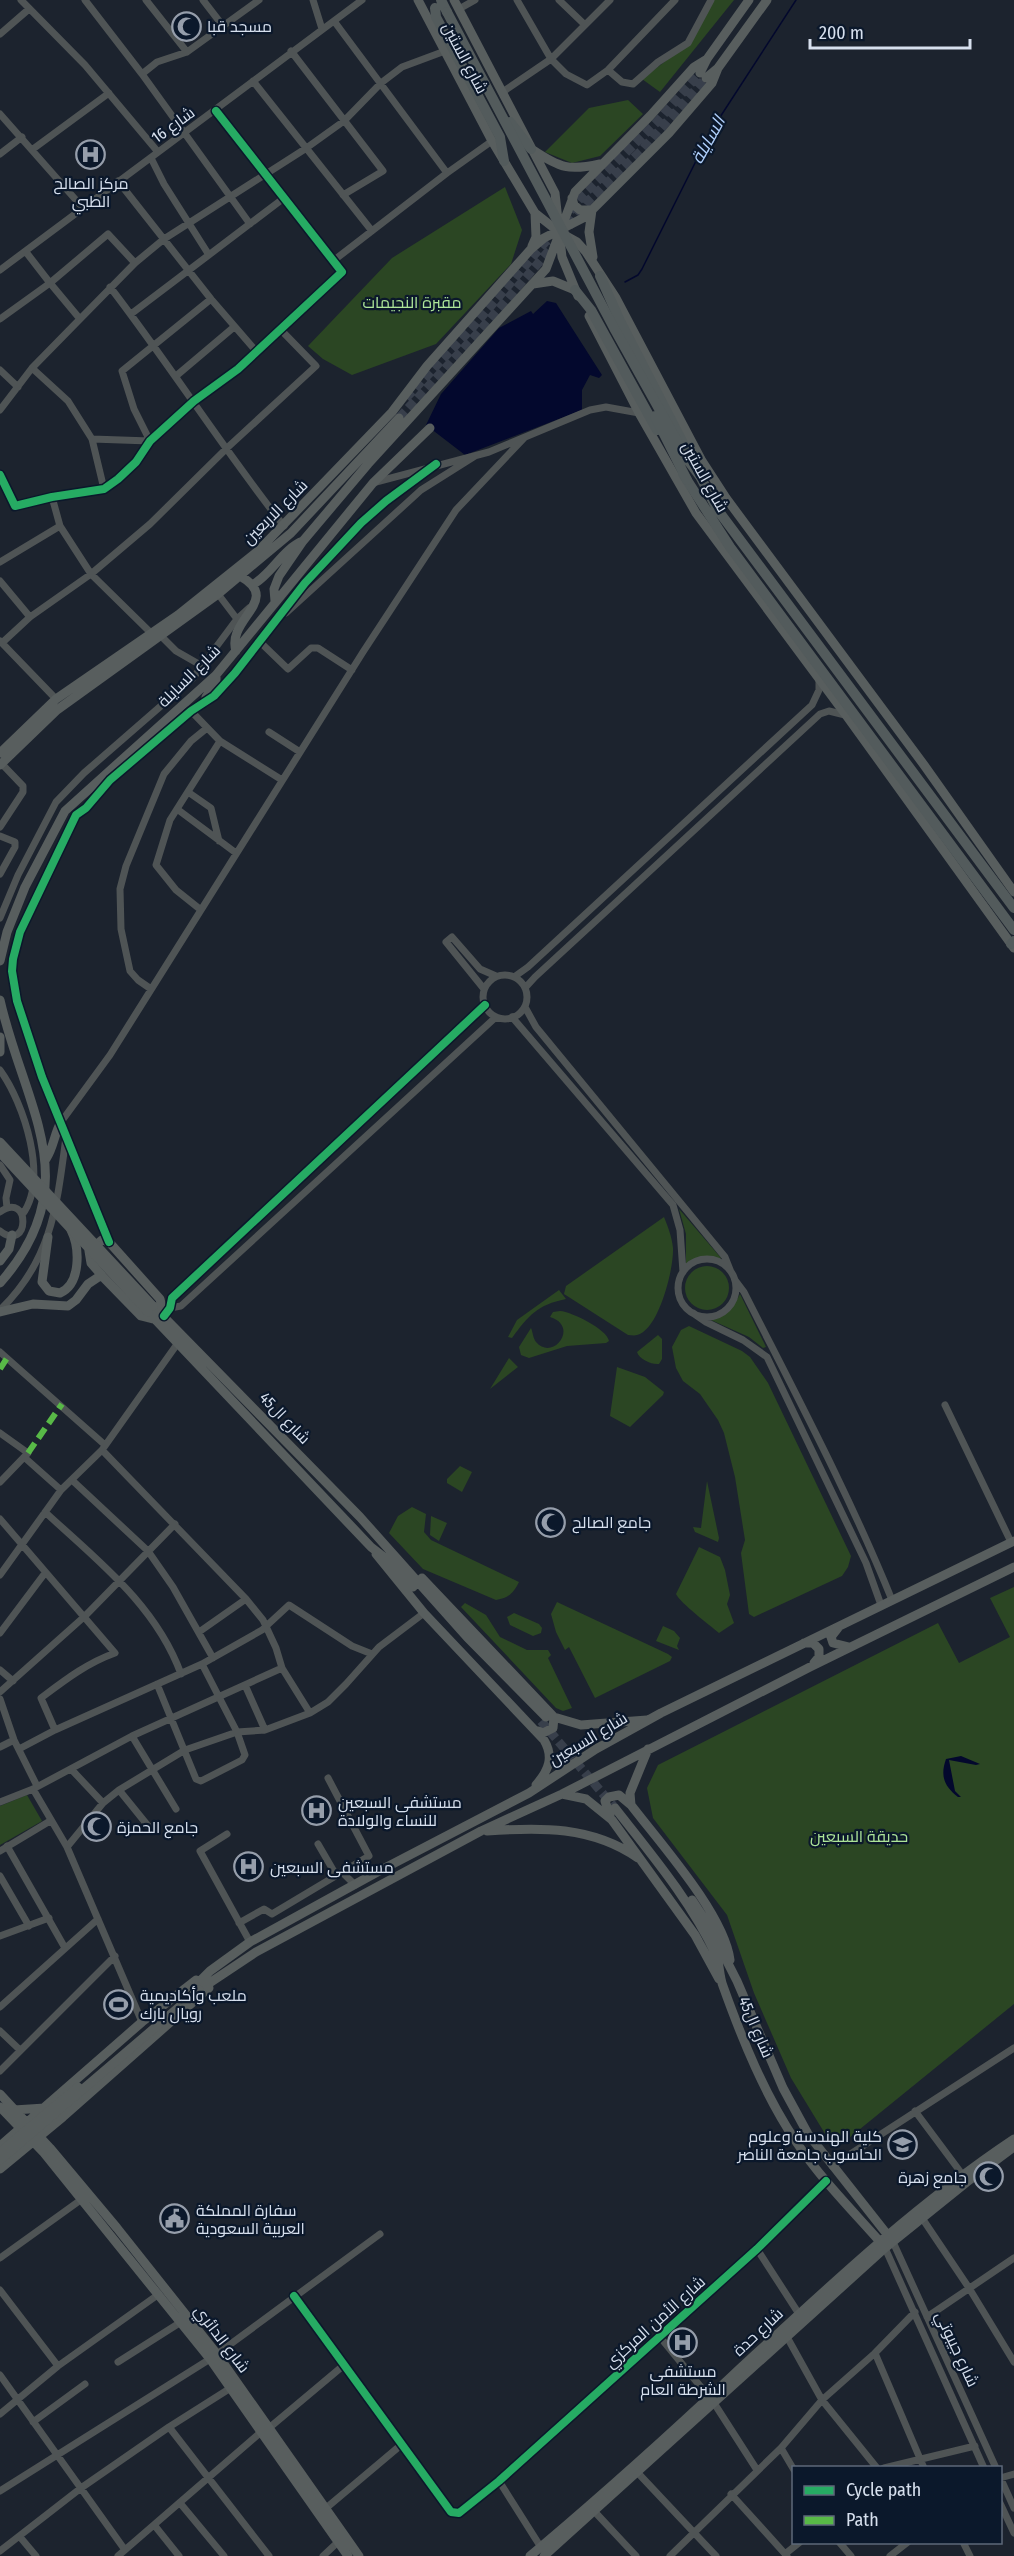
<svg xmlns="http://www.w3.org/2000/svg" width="1014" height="2556" font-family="'Fira Sans Condensed',Cairo,sans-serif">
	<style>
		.green { fill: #2b4623 }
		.water { fill: #03082d }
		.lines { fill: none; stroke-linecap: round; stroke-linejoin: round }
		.stream { stroke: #03082d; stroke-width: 1.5 }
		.major-tunnel { stroke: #383f4b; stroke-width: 9; stroke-dasharray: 9 4.5; stroke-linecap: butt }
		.minor { stroke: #4f5455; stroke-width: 7 }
		.major { stroke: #585e5e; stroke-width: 9 }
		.highway { stroke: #535b5c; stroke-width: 10 }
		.major-bridge { stroke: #585e5e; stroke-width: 9 }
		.highway-bridge { stroke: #535b5c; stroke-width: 10 }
		.quiet { stroke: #58b947; stroke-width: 6; stroke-dasharray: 12 6; stroke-linecap: butt }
		.cycleway-casing { stroke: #0b182b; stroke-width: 11 }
		.cycleway { stroke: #26ab63; stroke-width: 8 }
		.labels { text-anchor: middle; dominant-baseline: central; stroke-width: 4.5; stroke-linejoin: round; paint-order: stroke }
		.poi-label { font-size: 16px; fill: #d7e0ee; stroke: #0b182b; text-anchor: start }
		.street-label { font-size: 16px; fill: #d7e0ee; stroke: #0b182b }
		.park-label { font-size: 16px; fill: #ade598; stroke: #0b182b }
		.water-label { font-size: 18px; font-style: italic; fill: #afcffb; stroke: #0b182b }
	</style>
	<rect width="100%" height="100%" fill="#1c232e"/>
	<path class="green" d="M714 0H734L660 92 642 79 692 41Z
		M628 100 643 114 600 156 572 163 545 152 589 108Z
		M505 187 522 230 511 264 436 344 352 375 323 359 308 346 392 258Z
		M679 1209 721 1258 719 1260 703 1257 686 1264V1234Z
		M664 1217C668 1227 672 1237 673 1248 674 1268 659 1330 637 1335 634 1336 631 1335 628 1335L564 1294 566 1286Z
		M685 1288a22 22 0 1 1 44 0a22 22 0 1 1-44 0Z
		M559 1290 566 1299C537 1305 529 1315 512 1338L508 1337 517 1320Z
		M740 1294 766 1347 763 1348 749 1337 711 1320C725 1318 734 1306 740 1294Z
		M560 1311C572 1312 607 1329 609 1341L606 1343 567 1346 529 1358 521 1355 519 1347 531 1328C533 1333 533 1338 536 1342 553 1362 580 1326 550 1317L553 1312Z
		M689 1326 742 1351 750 1357 768 1383 851 1556 848 1567 842 1576 754 1617 749 1614 741 1553 745 1540 735 1477 724 1433 718 1420 700 1394 683 1381 676 1368 672 1347 681 1330Z
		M658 1335 662 1339V1359L659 1364C652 1365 639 1359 637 1352Z
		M509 1358 518 1367 490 1389Z
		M617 1367 645 1377 664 1392 663 1395 630 1427 610 1416Z
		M460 1466 472 1472 462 1492 447 1483V1479Z
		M707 1481 719 1538 718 1542 695 1532 693 1527 701 1528Z
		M412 1507 426 1514 424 1532 431 1540 519 1582C513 1594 508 1598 496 1600L423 1569 389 1533 398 1516Z
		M431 1516 447 1523 439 1541 430 1535Z
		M699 1547 720 1557 725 1570 730 1595 727 1604 734 1623 719 1633C711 1626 680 1603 676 1594Z
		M1014 1587V2004L849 2138 827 2137 791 2078 754 1993 727 1915 653 1818 647 1788 658 1765 938 1623 959 1663 1010 1637 990 1598Z
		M557 1602 668 1654 672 1657 670 1661 595 1698 569 1647 565 1650 556 1632 551 1614Z
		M465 1603 486 1615 500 1637 527 1650H548L551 1655 548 1658 572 1708 563 1711 556 1708 461 1607Z
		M514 1613 539 1624 542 1628 541 1633 533 1636 510 1625 507 1617Z
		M663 1626 674 1631 680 1638 677 1646 679 1650 656 1641Z
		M27 1795 42 1821 0 1845V1806Z"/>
	<path class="water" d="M547 301 556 303 602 375 599 378 590 375 582 390V410L465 455 426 425 441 394 499 328 531 311 533 314Z
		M961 1756 980 1764 976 1765 949 1760 955 1791 961 1797H958C944 1786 940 1776 946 1759Z"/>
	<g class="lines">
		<path class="stream" d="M625 282 638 275 642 269 711 131 796 0"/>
		<path class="major-tunnel" d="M570 211 583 195 656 123 700 73
			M569 226 589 200 641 151 706 78
			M406 398 472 328 553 233
			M399 418 477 334 553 246
			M541 1721 615 1808"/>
		<path class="minor" d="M21 0 85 65 158 152
			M85 0 142 74 250 224
			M146 0 187 52
			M203 0 223 26
			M313 0 322 29
			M517 0 551 59 566 74 587 85 608 70 675 0
			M559 0 584 24
			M459 9 475 0
			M334 21 447 173
			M0 34 29 9
			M291 51 383 171 343 195
			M608 70 622 82 633 84 658 62 688 43 711 0
			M142 74 157 62 187 52 259 0
			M253 81 372 231
			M504 91 551 59 610 0
			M0 114 83 208
			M33 149 109 93
			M0 154 22 137
			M151 158 164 184 209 255
			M118 181 211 299 256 351
			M333 261 447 173 492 141
			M0 270 362 0
			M110 287C170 365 223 449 284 526
			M131 314 284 198
			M0 319 50 283 26 252
			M80 319 135 263 164 239 305 149 344 121 381 83 402 67 445 51
			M32 368 68 401 92 439 104 489
			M0 370 18 387
			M176 376 234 327
			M0 410 32 368 80 319 50 283 108 234 135 263
			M92 439 150 441 134 409 122 371 211 299
			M0 475 15 506 52 497 104 489 118 479 136 462 150 441 194 401 238 369 342 272 216 111
			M376 482 489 452 590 410 606 407 639 413
			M52 497 60 526 91 574 151 633
			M0 562 60 526
			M0 581 30 617
			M218 594 237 619
			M286 613 421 490 475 456
			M161 636 176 651 204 667
			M0 641 56 699
			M259 641 288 669 311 648H318L352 670
			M2 643 30 617 91 574 150 524 227 448 316 366 280 329
			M191 711 220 741 282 780
			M269 732 300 752
			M188 792 211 808 219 841
			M177 809 236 853
			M0 827 23 792V786L1 763
			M0 836 15 842V847L0 874
			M201 910 176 890 156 865 170 820 220 741
			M0 918 18 875 56 802 84 773 193 678 237 619 249 608
			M483 997a22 22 0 1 1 44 0a22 22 0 1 1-44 0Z
			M514 977 528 967 812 705 819 690V679
			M525 988 535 977 820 714 829 711 845 715
			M151 989 138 980 130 971 121 929 120 889 126 866 164 774 191 741 207 728
			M484 989 446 942 452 937 480 969 496 976
			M525 1007 536 1027 725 1257 731 1272
			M512 1017 673 1205 680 1230 683 1272
			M0 1070C24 1103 49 1179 22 1215
			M61 1122 110 1055 363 652 456 510 524 438
			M0 1165 10 1180 6 1198 7 1208
			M0 1212C31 1190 30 1254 0 1231
			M109 1242 42 1077 17 1001 12 971 13 959 20 932 76 815 86 808 110 780 191 711 214 696 235 673 305 583 361 523 386 501 436 464
			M678 1288a29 29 0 1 1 58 0a29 29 0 1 1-58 0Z
			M735 1280 744 1292C795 1393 849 1494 892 1600
			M170 1308 181 1306 496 1017
			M0 1310C52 1260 57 1205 66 1137
			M693 1313 706 1322 743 1340 767 1357 866 1563 881 1605
			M164 1316 170 1308 172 1298 485 1005
			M0 1352 105 1445
			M945 1405 1011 1542
			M0 1433 28 1453 0 1482
			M102 1450 246 1599 263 1620 276 1648 282 1668 310 1713
			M24 1457 61 1490
			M73 1481 148 1551 173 1587 213 1658
			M45 1512C97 1560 156 1605 181 1674
			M0 1519 115 1653C87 1663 65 1680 41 1698L55 1730
			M0 1575 61 1490 102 1450 180 1340
			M199 1632 246 1599
			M0 1633 45 1573
			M0 1670 13 1681
			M157 1684 196 1779 201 1781 242 1760 245 1755 237 1732 202 1664
			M245 1685 265 1730
			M0 1692 85 1616 175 1524
			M0 1699 14 1740 37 1786
			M132 1736 176 1809
			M0 1747 14 1740
			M19 1749 55 1730 202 1664 262 1630 289 1605 352 1646 372 1654
			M71 1769 103 1803
			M33 1789 67 1847 142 2022
			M119 1790 149 1827
			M0 1802 33 1789 132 1736 282 1668
			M227 1834 200 1851 250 1942
			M318 1844 336 1875
			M7 1846 65 1948
			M67 1847 103 1803 119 1790 185 1750 237 1732 265 1730 310 1713 328 1702 346 1684 379 1647 424 1613
			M0 1851 50 1821
			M342 1872 355 1885
			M0 1876 29 1926
			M239 1923 264 1909 272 1914 369 1856 328 1778
			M0 1936 49 1918
			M0 2007 98 1919
			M0 2031 20 2050
			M0 2071 115 1956
			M915 2111 962 2174
			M832 2166 1014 2048
			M922 2218 969 2288 1014 2362
			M893 2242 996 2468
			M885 2248 984 2468
			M757 2249 799 2314
			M0 2258 82 2199
			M0 2290 58 2366
			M294 2296 451 2512 459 2513 499 2481 757 2249 826 2181
			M927 2317 1014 2258
			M660 2337 714 2403 757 2470
			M787 2337 822 2400 877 2468
			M875 2353 924 2468
			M217 2354 380 2234
			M118 2362 181 2322
			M0 2375 125 2550
			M0 2414 58 2366 159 2294
			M33 2422 85 2384
			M169 2427 269 2556
			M269 2428 344 2365
			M781 2448 794 2470
			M884 2468 975 2446
			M637 2472 716 2556
			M1000 2477 1014 2508
			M1000 2478 1014 2474
			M499 2481 542 2549
			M0 2491 210 2359
			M731 2494 787 2556
			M180 2503 224 2556
			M1000 2503 1014 2533
			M325 2509 401 2445
			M594 2511 636 2556
			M155 2526 179 2556
			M20 2537 36 2556
			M839 2542 851 2556
			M963 2542 970 2556
			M0 2551 81 2488 169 2427 229 2389
			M785 2554 800 2542
			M118 2556 261 2432
			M323 2556 338 2542
			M670 2556 781 2448 822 2400 875 2353 915 2312
			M890 2556 908 2542"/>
		<path class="major" d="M418 0 492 141 535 213 559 232 577 242 586 252 616 298 702 461 726 498 924 765 1014 892
			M454 0 555 193 562 257 578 296
			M700 73 707 59 749 0
			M706 78 718 68 767 0
			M533 150C560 168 569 171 600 164
			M572 198 574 205 580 210H592
			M592 210 589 232 593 257
			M532 246 536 237 535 213
			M533 284 553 281 575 290
			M589 316 639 413 696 513 846 715 1014 948
			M254 584C273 572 283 549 303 541
			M275 601 274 589 279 576 303 541 368 464 546 269 575 192 650 116 694 67 707 59
			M236 651C226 619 283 600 240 576
			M206 702V697L216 682V675
			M0 753 56 699 178 615 258 551 392 412 427 366 531 249 544 238 585 217 669 133 712 83 718 68
			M0 765 57 710 218 594 291 533 399 418
			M0 961 7 932 25 887 65 811 216 675 373 483 430 428
			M0 1000C24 1107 89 1183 0 1283
			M0 1037V1052
			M46 1159C54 1147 54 1134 61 1122
			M48 1237 42 1282 49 1291 60 1293C81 1284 80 1248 71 1230
			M0 1261 9 1249 12 1235
			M153 1306 360 1517 467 1637 546 1717
			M0 1312 33 1304 68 1306 76 1300 88 1284 100 1276 104 1278
			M148 1312 371 1547 389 1561 413 1587
			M153 1319 141 1316 104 1278 91 1263 89 1251 102 1240 109 1242 160 1299 164 1316
			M376 1554 424 1613 544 1740C554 1757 549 1770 536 1785
			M422 1578 554 1717 581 1725 647 1720
			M838 1628 831 1637 833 1643 849 1647
			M804 1643H813L819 1649V1657L814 1663
			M538 1731 543 1733 553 1728 554 1717
			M648 1749 630 1793 631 1805C660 1843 724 1914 730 1960
			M562 1794 586 1799 612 1820 695 1935 719 1979
			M615 1808C651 1854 691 1901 716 1955 720 1964 719 1976 723 1986 742 2039 765 2096 797 2143 821 2179 853 2211 882 2244
			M610 1816 605 1801 609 1797 619 1795 631 1805
			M487 1831C540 1827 592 1826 638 1858
			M692 1900 709 1926 737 1981 783 2088 808 2134 890 2238
			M194 1987 210 1971 250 1942 381 1870 529 1793 596 1749 661 1713 1014 1541
			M199 1990 256 1952 481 1831 562 1794 810 1667 1014 1567
			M0 2094 50 2148 117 2228 217 2354 359 2556
			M0 2107 44 2153 210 2359 348 2556
			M14 2110 45 2108
			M0 2146 142 2022 196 1980
			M0 2169 63 2117 209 1988
			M530 2556C599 2498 667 2437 733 2375 823 2292 912 2207 1014 2139
			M544 2556 885 2248 967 2182 1014 2147"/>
		<path class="highway" d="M441 0 447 12
			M435 8 436 17 500 137 504 161
			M510 122 531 149
			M600 276 620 321 717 509 1014 908
			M575 290 591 310 657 430
			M683 474 730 547 1014 930
			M1011 944 1014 941"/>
		<path class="major-bridge" d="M0 1142 153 1306
			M0 1153 148 1312
			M0 2152 78 2087
			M0 2160 199 1990"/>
		<path class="highway-bridge" d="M447 12 614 328 687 459 699 475
			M655 416 687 480"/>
		<path class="quiet" d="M0 1369 7 1358
			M28 1453 62 1404"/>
		<defs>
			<path id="cycleway" d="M0 475 15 506 52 497 104 489 118 479 136 462 150 441 194 401 238 369 342 272 216 111
				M109 1242 42 1077 17 1001 12 971 13 959 20 932 76 815 86 808 110 780 191 711 214 696 235 673 305 583 361 523 386 501 436 464
				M164 1316 170 1308 172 1298 485 1005
				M294 2296 451 2512 459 2513 499 2481 757 2249 826 2181"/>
		</defs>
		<use href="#cycleway" class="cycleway-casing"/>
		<use href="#cycleway" class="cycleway"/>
	</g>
	<defs>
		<symbol id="mosque-ring" viewBox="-11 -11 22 22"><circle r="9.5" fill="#0b182b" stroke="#969eab" stroke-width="1.5"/><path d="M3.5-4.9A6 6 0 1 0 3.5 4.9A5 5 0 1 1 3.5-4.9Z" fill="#969eab"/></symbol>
		<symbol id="hospital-ring" viewBox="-11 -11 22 22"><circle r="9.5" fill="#0b182b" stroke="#969eab" stroke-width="1.5"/><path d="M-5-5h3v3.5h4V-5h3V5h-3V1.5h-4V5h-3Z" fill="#969eab"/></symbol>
		<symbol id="stadium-ring" viewBox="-11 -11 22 22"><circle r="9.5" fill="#0b182b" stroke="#969eab" stroke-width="1.5"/><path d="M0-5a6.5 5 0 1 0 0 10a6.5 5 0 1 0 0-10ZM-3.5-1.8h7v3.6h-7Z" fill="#969eab"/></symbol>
		<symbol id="university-ring" viewBox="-11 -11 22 22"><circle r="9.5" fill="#0b182b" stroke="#969eab" stroke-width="1.5"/><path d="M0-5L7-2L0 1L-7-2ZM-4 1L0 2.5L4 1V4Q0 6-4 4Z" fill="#969eab"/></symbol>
		<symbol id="civic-ring" viewBox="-11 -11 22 22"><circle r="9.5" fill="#0b182b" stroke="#969eab" stroke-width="1.5"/><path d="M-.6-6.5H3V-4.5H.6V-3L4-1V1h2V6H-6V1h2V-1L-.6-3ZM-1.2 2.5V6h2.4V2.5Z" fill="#969eab"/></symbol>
	</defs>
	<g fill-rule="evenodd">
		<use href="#mosque-ring" x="170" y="10" width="33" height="33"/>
		<use href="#hospital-ring" x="74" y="138" width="33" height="33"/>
		<use href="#mosque-ring" x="534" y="1506" width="33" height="33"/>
		<use href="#hospital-ring" x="300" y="1794" width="33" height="33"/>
		<use href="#mosque-ring" x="80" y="1810" width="33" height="33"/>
		<use href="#hospital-ring" x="232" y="1850" width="33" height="33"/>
		<use href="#stadium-ring" x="102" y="1988" width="33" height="33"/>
		<use href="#university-ring" x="886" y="2128" width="33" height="33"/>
		<use href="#mosque-ring" x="972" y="2160" width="33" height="33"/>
		<use href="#civic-ring" x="158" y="2202" width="33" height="33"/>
		<use href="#hospital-ring" x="666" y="2326" width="33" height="33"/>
	</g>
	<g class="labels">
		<g class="poi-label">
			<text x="207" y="26">مسجد قبا</text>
			<text x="91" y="183" text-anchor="middle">مركز الصالح<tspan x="91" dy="18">الطبي</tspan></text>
			<text x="572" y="1522">جامع الصالح</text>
			<text x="338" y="1802">مستشفى السبعين<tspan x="338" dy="18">للنساء والولادة</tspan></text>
			<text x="117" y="1827">جامع الحمزة</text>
			<text x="270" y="1867">مستشفى السبعين</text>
			<text x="140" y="1995">ملعب وأكاديمية<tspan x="140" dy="18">رويال بارك</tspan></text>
			<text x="882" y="2136" text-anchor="end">كلية الهندسة وعلوم<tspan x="882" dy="18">الحاسوب جامعة الناصر</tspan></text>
			<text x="967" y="2177" text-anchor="end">جامع زهرة</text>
			<text x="196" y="2210">سفارة المملكة<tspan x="196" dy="18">العربية السعودية</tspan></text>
			<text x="683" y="2371" text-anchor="middle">مستشفى<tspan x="683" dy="18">الشرطة العام</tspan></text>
		</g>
		<g class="street-label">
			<text transform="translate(465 58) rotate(62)">شارع الستين</text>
			<text transform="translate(173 125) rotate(-36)">شارع 16</text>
			<text transform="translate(705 477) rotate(61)">شارع الستين</text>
			<text transform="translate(275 512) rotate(-45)">شارع الاربعين</text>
			<text transform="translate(189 676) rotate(-45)">شارع السايلة</text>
			<text transform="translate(285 1418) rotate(46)">شارع ال45</text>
			<text transform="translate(588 1739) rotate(-31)">شارع السبعين</text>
			<text transform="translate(756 2027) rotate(67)">شارع ال45</text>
			<text transform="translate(655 2322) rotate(-42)">شارع الأمن المركزي</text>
			<text transform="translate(758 2332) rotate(-43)">شارع حدة</text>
			<text transform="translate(222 2339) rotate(53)">شارع الدائري</text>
			<text transform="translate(957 2349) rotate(65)">شارع جيبوتي</text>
		</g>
		<g class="park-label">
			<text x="412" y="302">مقبرة النجيمات</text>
			<text x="859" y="1836">حديقة السبعين</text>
		</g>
		<g class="water-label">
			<text transform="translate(708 140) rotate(-61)">السايلة</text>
		</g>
	</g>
	<rect x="792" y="2466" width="210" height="78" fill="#0b182b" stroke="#5d6879" stroke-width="1.5"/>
	<rect x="804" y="2486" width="30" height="9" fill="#26ab63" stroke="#5d6879" stroke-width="1.5"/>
	<text x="846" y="2496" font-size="18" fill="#d7e0ee">Cycle path</text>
	<rect x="804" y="2516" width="30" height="9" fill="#58b947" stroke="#5d6879" stroke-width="1.5"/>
	<text x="846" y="2526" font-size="18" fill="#d7e0ee">Path</text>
	<path d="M810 39v9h160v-9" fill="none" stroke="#d7e0ee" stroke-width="3"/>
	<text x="819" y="39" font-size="18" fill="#d7e0ee" stroke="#0b182b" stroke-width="4.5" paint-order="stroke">200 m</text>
</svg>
